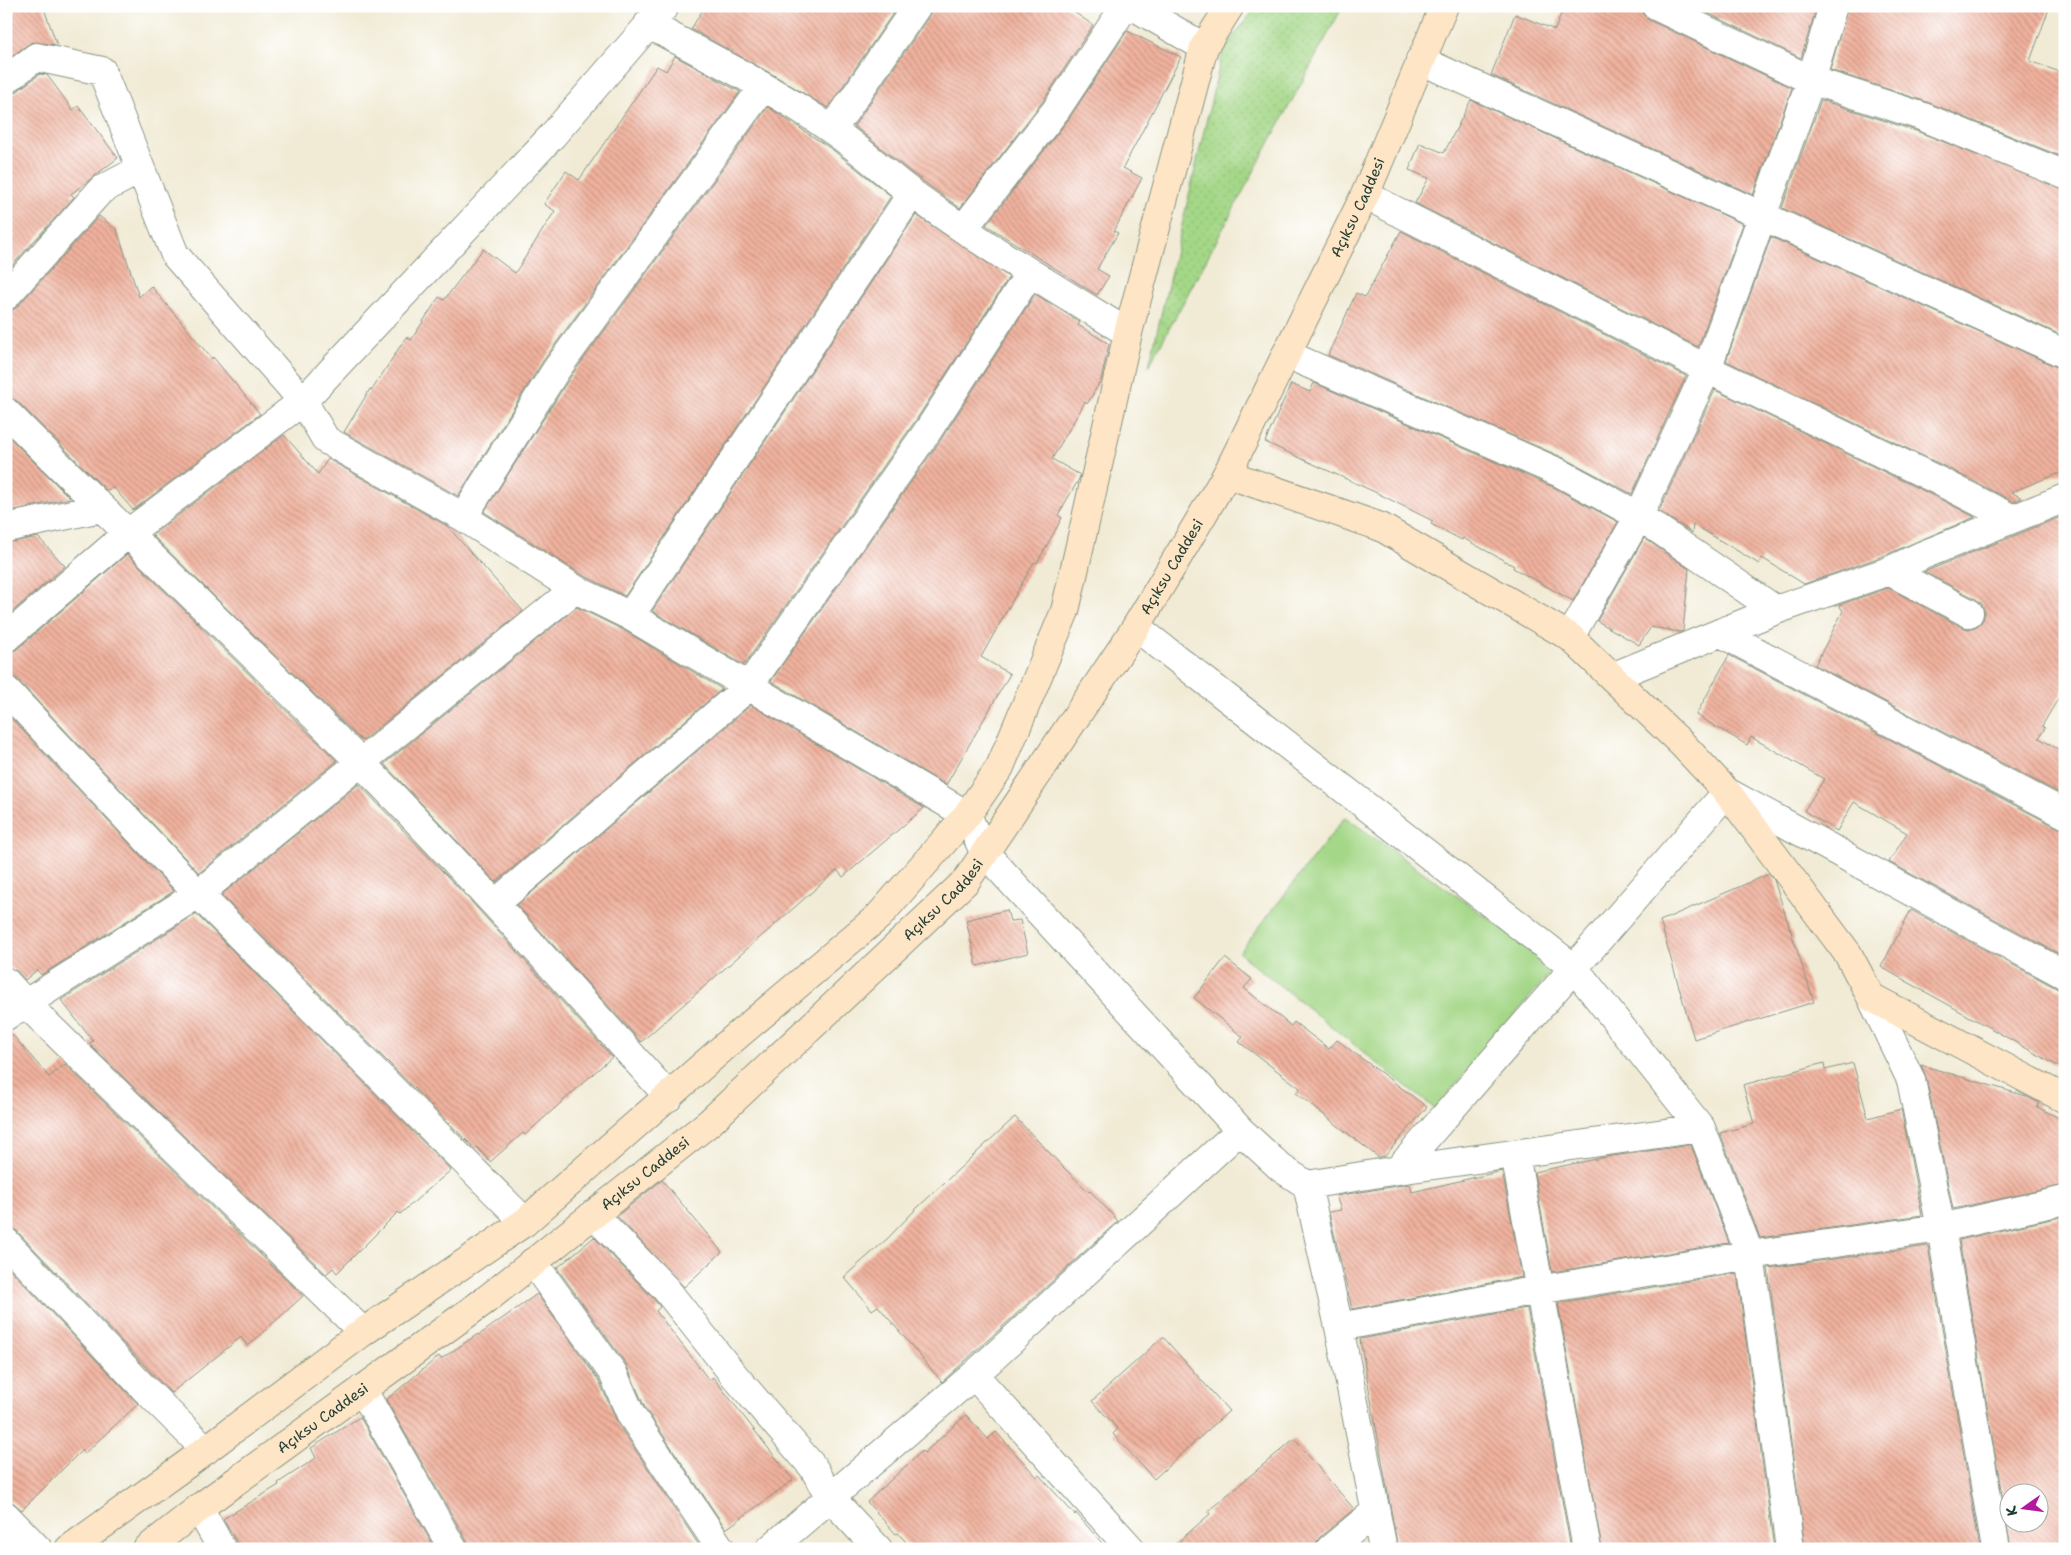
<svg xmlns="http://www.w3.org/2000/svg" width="2071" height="1555" font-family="'Shantell Sans',sans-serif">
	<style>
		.grass { fill: url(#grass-dots); stroke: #628a5e }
		.pitch { fill: #a4d787; stroke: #628a5e }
		.building { fill: url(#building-back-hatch); fill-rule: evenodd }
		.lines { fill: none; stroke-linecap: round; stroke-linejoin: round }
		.street-casing { stroke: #889484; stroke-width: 30 }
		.secondary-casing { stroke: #889484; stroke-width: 30 }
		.street { stroke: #fff; stroke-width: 28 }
		.secondary { stroke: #fee5c5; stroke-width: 28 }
		.labels { text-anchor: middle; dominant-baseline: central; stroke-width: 4; stroke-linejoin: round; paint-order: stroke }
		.street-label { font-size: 15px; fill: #1f3d34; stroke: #fff }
	</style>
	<defs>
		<pattern id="grass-dots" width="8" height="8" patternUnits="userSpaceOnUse" patternTransform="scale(1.25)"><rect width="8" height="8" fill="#a4d787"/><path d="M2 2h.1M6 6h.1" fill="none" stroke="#8db975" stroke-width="1.8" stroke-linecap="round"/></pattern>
		<pattern id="building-back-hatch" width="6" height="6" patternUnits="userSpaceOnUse" patternTransform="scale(1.25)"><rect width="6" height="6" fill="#f1b29e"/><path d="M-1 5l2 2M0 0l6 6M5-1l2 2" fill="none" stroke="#c39282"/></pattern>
	</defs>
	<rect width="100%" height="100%" fill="#fff"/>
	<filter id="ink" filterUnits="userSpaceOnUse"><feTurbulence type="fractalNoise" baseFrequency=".02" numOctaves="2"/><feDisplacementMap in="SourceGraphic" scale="10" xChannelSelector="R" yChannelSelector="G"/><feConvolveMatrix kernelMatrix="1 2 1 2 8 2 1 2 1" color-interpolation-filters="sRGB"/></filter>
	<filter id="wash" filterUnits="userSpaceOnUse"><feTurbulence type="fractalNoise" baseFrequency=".0096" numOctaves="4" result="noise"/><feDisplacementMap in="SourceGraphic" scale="20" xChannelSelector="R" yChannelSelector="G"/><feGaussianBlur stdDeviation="1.12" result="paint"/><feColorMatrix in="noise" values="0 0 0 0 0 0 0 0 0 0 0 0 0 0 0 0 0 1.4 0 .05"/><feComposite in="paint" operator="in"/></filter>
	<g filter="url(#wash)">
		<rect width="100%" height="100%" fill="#f1ebd5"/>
		<path class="grass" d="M1257 6H1343L1149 366 1223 50Z"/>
		<path class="pitch" d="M1345 817 1556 966 1435 1109 1239 953Z"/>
		<g id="blocks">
			<path class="building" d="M6 6H43L57 45 32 42 6 60Z
				M705 6H898L828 108 772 74 691 29Z
				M932 6H1065L1093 25 1043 101 960 208 912 173 854 126 930 15Z
				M1564 6H1641L1643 14 1649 20 1792 88 1753 195 1491 75 1515 14 1555 30Z
				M1693 6H1817L1801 58Z
				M1848 6H2050L2030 61 2065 74V158L1927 102 1830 70Z
				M1127 31 1181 57 1123 168 1142 178 1114 231 1118 233 1097 269 1109 276 1097 295 986 225 1068 120Z
				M675 56 740 92 543 361 458 496 344 432 370 389 372 390 406 337 411 340 439 297 444 300 483 249 515 273 555 211 544 204 566 171 579 180 657 66 666 71Z
				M40 74 47 75 73 110 78 106 118 158 71 194 74 197 6 272V95L16 92Z
				M1471 100 1743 224 1698 347 1415 203 1429 178 1409 170 1420 143 1444 153Z
				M1821 100 1916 131 2065 190V337L1782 208Z
				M768 107 833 150 891 196 625 596 583 575 484 512 569 379Z
				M916 215 1009 277 916 420 744 665 652 611Z
				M99 216 117 230 139 297 151 286 212 359 213 357 260 414 133 510 114 488 106 490 17 401 6 397V311H11L18 306Z
				M1401 231 1686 376 1632 494 1566 459 1328 355 1356 293 1365 297Z
				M1771 237 2059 368 2065 369V471L2011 492 2022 498 2014 502 1946 467 1726 361Z
				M1035 294 1080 322 1078 325 1109 344 1101 380 1087 404 1085 402 1052 459 1080 475 1079 479 1058 515 1062 518 1037 563 1034 562 981 657 1010 674 946 785 771 681 942 438Z
				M1314 383 1553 487 1618 522 1573 601 1513 568 1514 566 1463 538 1462 540 1431 524 1433 521 1377 493 1265 442 1291 384 1310 392Z
				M1715 390 1932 495 1975 517 1883 556 1804 584 1762 558 1759 564 1693 524 1692 533 1659 511Z
				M6 434 70 498 6 512Z
				M284 435 318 474 328 459 447 526 523 611 362 741 152 535Z
				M2058 518 2065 521V687L2042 726 2045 728 2039 738 2065 753V796L1815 665 1843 611 1839 605 1888 588 1962 627 1969 629 1977 626 1983 620 1985 612 1982 604 1976 599 1924 572Z
				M38 537 65 566 6 617V543Z
				M1644 538 1689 569 1683 631 1680 632 1651 627 1639 645 1597 621Z
				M127 554 337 761 199 873 17 679 6 675V653L16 650Z
				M577 607 623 630 722 689 496 882 384 764Z
				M1729 655 2058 828 2065 829V957L1889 862 1907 833 1854 802 1837 831 1804 811 1824 779 1751 737 1747 745 1696 715Z
				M751 705 924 808 843 877 837 870 641 1042 517 905Z
				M6 713 174 891 41 975 37 970 25 980 17 971 6 967Z
				M359 784 467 897 612 1057 525 1135 523 1133 490 1162 477 1147 475 1149 221 895Z
				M1769 874 1774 880 1814 1002 1694 1039 1660 921Z
				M1007 910 1010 921 1020 920 1028 953 977 966 966 920Z
				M1911 910 2058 989 2065 991V1070L1881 967Z
				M196 914 451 1170 400 1214 398 1212 337 1273 333 1268 326 1274 89 1044 93 1041 61 1000Z
				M1225 958 1252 979 1244 988 1291 1026 1294 1022 1329 1049 1337 1040 1427 1107 1385 1156 1378 1157 1296 1093 1300 1088 1239 1042 1243 1037 1194 998Z
				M9 1031 49 1077 65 1064 303 1296 248 1346 241 1337 171 1393 17 1231 6 1227V1032Z
				M1824 1063 1825 1070 1853 1063 1868 1118 1901 1109 1922 1215 1760 1238 1720 1133 1754 1124 1743 1085Z
				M1921 1065 2026 1096 2039 1103 2037 1107 2065 1121V1185L1953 1209 1926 1077Z
				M1015 1117 1064 1168 1089 1192 1090 1191 1118 1221 942 1382 878 1306 872 1310 844 1277 887 1239 917 1208Z
				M1691 1145 1729 1243 1552 1272 1534 1172 1606 1157Z
				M1502 1171 1522 1277 1352 1309 1329 1212 1341 1210 1336 1196 1410 1184 1412 1192Z
				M662 1180 722 1252 684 1287 617 1216Z
				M2065 1216V1549H2011L1959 1240ZM2008 1492H2038V1522H2008Z
				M594 1237 653 1298 660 1307 656 1311 709 1380 713 1377 793 1480 726 1529 645 1408 626 1364 557 1268Z
				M1928 1246 1980 1549H1805L1768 1268Z
				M6 1265 138 1404 84 1454 82 1450 22 1510 11 1501H6Z
				M1737 1273 1774 1549H1602L1558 1303Z
				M537 1294 599 1381 618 1424 701 1548 700 1549H469L467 1541 386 1400 439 1356 441 1359 478 1334 479 1335Z
				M1527 1308 1571 1549H1398L1360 1339Z
				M1163 1337 1229 1411 1154 1479 1113 1434 1118 1429 1092 1401Z
				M966 1415 988 1439 996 1432 1037 1477 1039 1475 1075 1515 1076 1513 1107 1549H912L898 1533 896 1534 867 1502 922 1451 924 1453Z
				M360 1417 435 1549H238L236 1541 223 1519 279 1485 278 1483 316 1458 311 1448Z
				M1294 1439 1354 1509 1320 1537 1316 1543 1315 1549H1170L1210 1514 1208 1511Z"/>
		</g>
	</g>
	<g filter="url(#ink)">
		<use href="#blocks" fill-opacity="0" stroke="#889484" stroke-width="1"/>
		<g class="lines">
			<defs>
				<path id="street" d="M1133 6 1204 47
					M1656 6 1811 80 1921 116 2065 175
					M648 24C710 58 774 89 832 130 860 149 885 173 912 193 981 244 1055 288 1128 333
					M1420 60 2065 354
					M6 80 36 57 102 71 175 255 303 401 326 440 463 517 575 589 630 616 967 815 984 852 1240 1130 1281 1168 1307 1185 1398 1170 1701 1128
					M832 130 917 6
					M1365 195 1707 369 1939 481 2011 518
					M963 229 1056 110 1125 6
					M6 296 101 190 141 169
					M1286 354 1560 473 1639 516 1776 610
					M6 412C123 531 244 644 361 763 467 871 568 984 669 1097
					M463 517 556 370 763 87
					M6 528 101 508
					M1889 571 1969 613
					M630 616 912 193
					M1136 627 1575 969 1701 1128 1750 1255 1790 1549
					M1721 633 2065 814
					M1570 637 1639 516 1707 369 1811 80 1833 6
					M6 638 127 534 303 401 552 136 665 6
					M1612 677 1776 610 1889 571 1923 555 2065 498
					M6 690 198 894 525 1222
					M496 903 748 687 929 429 1030 273
					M6 982 25 1003 363 1332
					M1871 997 1911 1080 1941 1228 1996 1549
					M6 1016 198 894 575 589
					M1515 1154 1587 1549
					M1398 1170 1727 792 2065 975
					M1307 1185 1339 1327 1383 1549
					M593 1214 665 1288 733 1374 813 1467 830 1497 878 1549
					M6 1242 143 1387 206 1450
					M533 1262 613 1373 631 1415 721 1549
					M1339 1327 1538 1290 1750 1255 1941 1228 2065 1200
					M974 1375 1131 1549
					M362 1389 453 1549
					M199 1508 222 1549
					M6 1516 38 1549
					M770 1549 974 1375 1240 1130
					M1330 1549 1376 1511"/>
				<g id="secondary">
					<path d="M1227 474 1381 527 1570 637 1683 745 1727 792 1848 954 1871 997 2065 1099"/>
					<path d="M69 1549 187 1464 363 1332 525 1222 732 1040 879 916 967 815 1000 767 1065 611 1128 333 1204 47 1230 6"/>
					<path id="s1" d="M147 1549 199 1508 487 1299 710 1122 966 881 1136 627 1227 474 1365 195 1444 6"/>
				</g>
			</defs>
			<use href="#street" class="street-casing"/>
			<use href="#secondary" class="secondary-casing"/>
			<use href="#street" class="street"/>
			<use href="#secondary" class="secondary"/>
		</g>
	</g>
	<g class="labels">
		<g class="street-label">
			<text stroke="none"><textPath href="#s1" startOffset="1839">Açıksu Caddesi</textPath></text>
			<text stroke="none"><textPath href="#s1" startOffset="1434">Açıksu Caddesi</textPath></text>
			<text stroke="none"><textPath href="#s1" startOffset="1029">Açıksu Caddesi</textPath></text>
			<text stroke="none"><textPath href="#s1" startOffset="624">Açıksu Caddesi</textPath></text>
			<text stroke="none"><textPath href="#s1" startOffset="219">Açıksu Caddesi</textPath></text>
		</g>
	</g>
	<rect width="2071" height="1555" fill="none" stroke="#fff" stroke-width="25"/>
	<g transform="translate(2024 1508) rotate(256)"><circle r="24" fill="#ffffff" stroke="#a5b1ae"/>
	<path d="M0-4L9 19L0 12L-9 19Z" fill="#b5179e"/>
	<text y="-8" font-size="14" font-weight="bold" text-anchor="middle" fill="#1f3d34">K</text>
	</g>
</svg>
